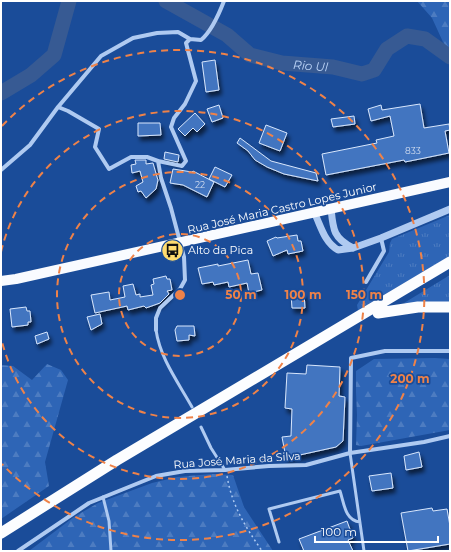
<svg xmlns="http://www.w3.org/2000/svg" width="451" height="552" font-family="Montserrat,sans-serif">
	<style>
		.grass { fill: url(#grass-tufts) }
		.forest { fill: url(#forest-firs) }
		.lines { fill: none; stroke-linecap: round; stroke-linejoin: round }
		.river { stroke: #375a93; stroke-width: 15 }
		.building { fill: #4375c0; stroke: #d7e6fc; filter: url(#shadow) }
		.path { stroke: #afcaf1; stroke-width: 1.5; stroke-dasharray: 2 3; stroke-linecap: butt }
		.service { stroke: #afcaf1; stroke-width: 3 }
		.minor { stroke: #afcaf1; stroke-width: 4 }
		.tertiary { stroke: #afcaf1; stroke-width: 7 }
		.primary { stroke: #f9fbff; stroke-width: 10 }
		.trunk { stroke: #fcfdff; stroke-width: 11 }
		.ring { fill: none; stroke: #ee8249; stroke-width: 2; stroke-dasharray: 7 5 }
		.labels { text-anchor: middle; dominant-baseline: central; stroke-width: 3.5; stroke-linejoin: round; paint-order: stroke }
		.number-label { font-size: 9px; fill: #d0dcef }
		.street-label { font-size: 11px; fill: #fff; stroke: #1a4c99 }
		.poi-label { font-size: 11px; fill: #fff; stroke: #1a4c99; text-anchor: start }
		.water-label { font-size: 12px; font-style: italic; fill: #bcd4f7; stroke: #1a4c99 }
		.centre { fill: #ee8249; stroke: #1a4c99; stroke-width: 2 }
		.ring-label { font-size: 12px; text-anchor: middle; font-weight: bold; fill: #ee8249; stroke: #1a4c99; stroke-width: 3.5; stroke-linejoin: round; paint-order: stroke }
	</style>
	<defs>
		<pattern id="grass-tufts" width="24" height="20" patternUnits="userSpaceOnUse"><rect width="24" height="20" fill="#2e65b6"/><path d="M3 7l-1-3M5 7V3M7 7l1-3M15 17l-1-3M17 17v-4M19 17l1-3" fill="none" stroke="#4d7cc1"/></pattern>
		<pattern id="forest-firs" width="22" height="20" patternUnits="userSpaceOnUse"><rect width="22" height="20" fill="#2e65b6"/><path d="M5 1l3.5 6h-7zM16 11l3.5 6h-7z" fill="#4d7cc1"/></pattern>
		<filter id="shadow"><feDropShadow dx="2.5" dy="4.5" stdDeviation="2" flood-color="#0009"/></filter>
	</defs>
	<rect width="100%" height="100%" fill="#1a4c99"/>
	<path class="grass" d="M450 215V256L358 310 357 305 389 252 390 243 392 239Z
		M450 275V303H404Z"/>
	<path class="forest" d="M417 1H450V51L443 42 432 18Z
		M435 358 450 359V430L361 446 356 445 357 415 356 392V371L374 359Z
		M47 364 61 370 68 380 45 462 49 486 1 519V365L13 366 32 380Z
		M211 474 233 475 244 507 273 551H29L74 517 98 503 152 483 177 477Z"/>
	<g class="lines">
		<g class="river">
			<path id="s1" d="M166 1 227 35 250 55 282 63 333 67 362 74 374 70 387 49 407 36 425 39 450 57"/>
			<path d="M1 93 31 75 54 55 69 1"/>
		</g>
	</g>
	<path class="building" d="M215 60 219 90 206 92 202 62Z
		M420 104 424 128 449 124 450 130 445 131 449 153 405 162 404 160 326 175 322 154 377 143 376 140 394 136 390 116 371 121 368 109 381 105 382 110Z
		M219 105 223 118 212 122 207 109Z
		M195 113 205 124 197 132 193 128 185 136 178 129Z
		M354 116 355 124 333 127 331 119Z
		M138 123H160L161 135 138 136Z
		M266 125 287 133 280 151 259 143Z
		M240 138 271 161 316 173 318 181 284 174 267 167 255 160 248 151 237 143Z
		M165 152 179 155 178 162 164 159Z
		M135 160H146V164L153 163 157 177 158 180 156 189 146 198 141 191 138 192 136 186 143 182 140 171 132 173 131 165 136 164Z
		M215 167 232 175 225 187 209 179Z
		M173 169 192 172 193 171 214 182 207 197 183 185 170 183Z
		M297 235 298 241H301L303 251 288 254 287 250 273 256 267 241 276 237 277 238Z
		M248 260 251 274 258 273 262 290 249 293 247 283 229 287 228 282 214 285 213 282 202 284 198 268 218 264V266Z
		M166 276 167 279H170L172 290 167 291 169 294 160 303 146 308 144 306 128 310 127 306 95 313 91 295 109 292 110 300 125 297 123 286 133 284 136 295 140 294V297L153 295 151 285 154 284 153 279Z
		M304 293 305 308H292L291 294Z
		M26 307 27 311H30L31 322H28V325L12 327 10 309Z
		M100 314 102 324 91 330 87 317Z
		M177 326H194L195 336 189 335V340L177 341 175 330Z
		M47 332 49 339 37 344 35 336Z
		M307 365 340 367 339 396 345 397 343 441 336 447 286 458 282 437 291 436 292 409 285 408 287 373 306 374Z
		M419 452 422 467 406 470 404 456Z
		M391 473 393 488 372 491 369 476Z
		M432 508 433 511 447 509 450 526V544L408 551 401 513Z
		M347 521 353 538 348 540 353 551H304L299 539Z"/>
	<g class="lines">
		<path class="path" d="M227 476C232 506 245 526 262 551"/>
		<path class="service" d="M156 330C160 358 178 382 192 407
			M201 427 211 448 225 470
			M350 453 364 551
			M103 497 109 521 111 551
			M279 542 269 509 340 491C344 503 345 521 360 522"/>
		<path class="minor" d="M58 107 68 111 99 129 95 147 109 169 131 157H147L158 161
			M1 170 30 145 58 107 101 56 133 38 157 33 178 32 190 39 201 40C212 31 219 14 224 1
			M366 282 384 251 381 238
			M156 330V318L160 308 180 289 185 280 184 257 171 208 161 178 158 161 182 166 186 161 171 127 174 118 185 104 196 81 186 43 190 39
			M350 453 351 358 385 351H450
			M18 551 89 503 156 476 185 471 225 470 269 466 306 465 350 453 424 442 450 436"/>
		<path class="tertiary" d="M331 208C333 229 333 238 353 248
			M314 212C321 226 324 242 338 250L353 248 381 238 450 209"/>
		<path class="primary" d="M1 281 16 279 450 182"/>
		<path class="trunk" d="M378 313 418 307H450
			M1 533 117 460 450 262"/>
	</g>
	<g class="ring">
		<circle cx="180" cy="295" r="61"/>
		<circle cx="180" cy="295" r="123"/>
		<path d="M1 252A184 184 0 1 1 1 338"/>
		<path d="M2 126A245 245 0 1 1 2 464"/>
	</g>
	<defs>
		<symbol id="bus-disc" viewBox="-11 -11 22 22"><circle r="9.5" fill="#ffdc6f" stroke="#1a4c99"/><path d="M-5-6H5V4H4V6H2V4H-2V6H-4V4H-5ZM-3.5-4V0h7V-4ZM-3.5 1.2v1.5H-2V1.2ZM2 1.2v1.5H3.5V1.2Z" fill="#111"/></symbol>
	</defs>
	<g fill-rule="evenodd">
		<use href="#bus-disc" x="160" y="238" width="25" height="25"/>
	</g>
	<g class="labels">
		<g class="number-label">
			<text x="413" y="150">833</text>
			<text x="200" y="184">22</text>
		</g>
		<g class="street-label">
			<text transform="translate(282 208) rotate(-13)">Rua José Maria Castro Lopes Junior</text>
			<text transform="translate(237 460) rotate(-4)">Rua José Maria da Silva</text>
		</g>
		<g class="poi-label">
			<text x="188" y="250">Alto da Pica</text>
		</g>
		<g class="water-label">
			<text stroke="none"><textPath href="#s1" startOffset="162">Rio Ul</textPath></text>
		</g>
	</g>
	<circle cx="180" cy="295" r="6" class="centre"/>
	<g class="ring-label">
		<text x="241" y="299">50 m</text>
		<text x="303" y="299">100 m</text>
		<text x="364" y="299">150 m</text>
		<text x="410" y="383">200 m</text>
	</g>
	<rect width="451" height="552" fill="none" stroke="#ffffff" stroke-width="4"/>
	<path d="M315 536v6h123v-6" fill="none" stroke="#ffffff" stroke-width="2"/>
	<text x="321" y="536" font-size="12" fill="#ffffff" stroke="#1a4c99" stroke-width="3" paint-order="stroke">100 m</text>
</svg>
